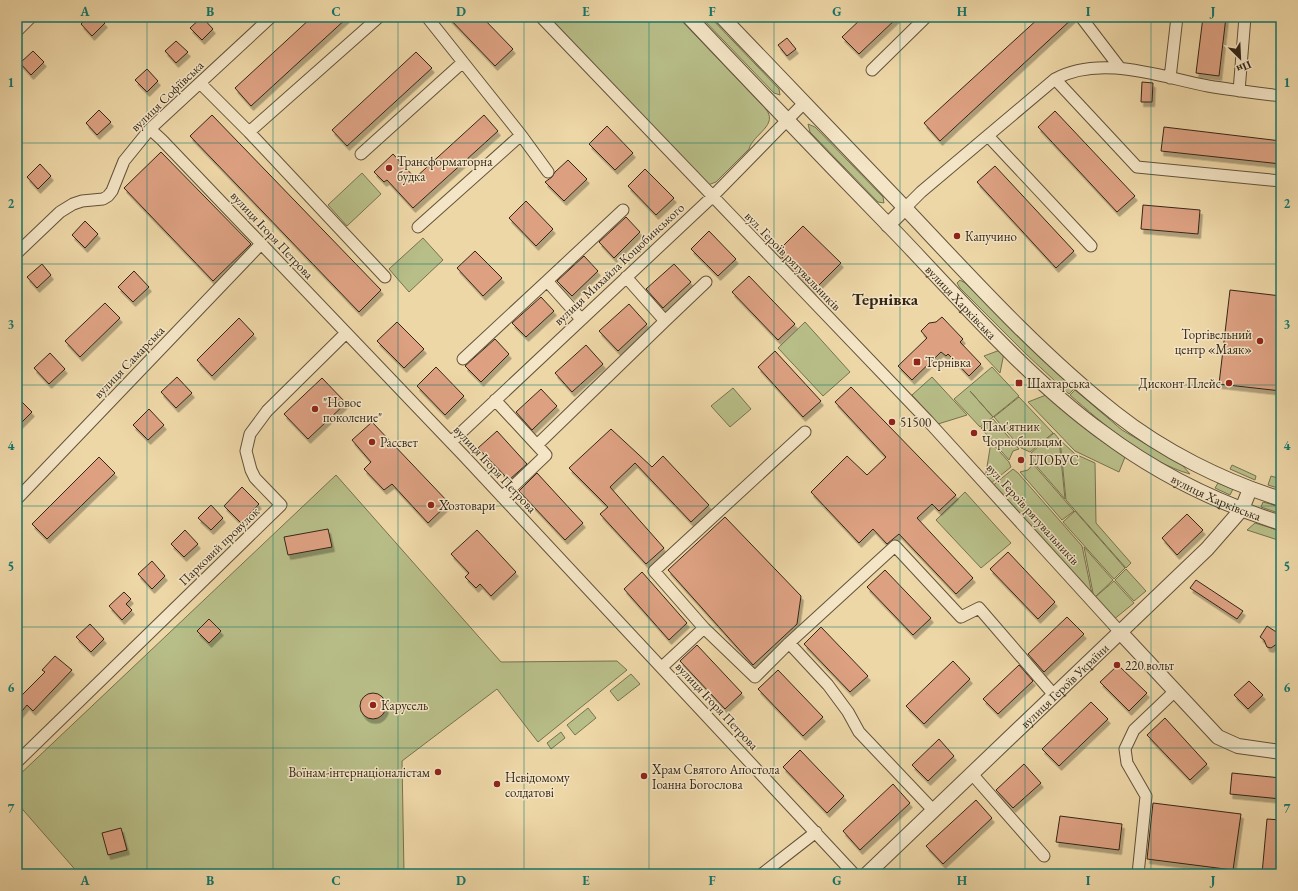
<svg xmlns="http://www.w3.org/2000/svg" width="1298" height="891" font-family="'EB Garamond',serif">
	<style>
		.green { fill: #b8be88; stroke: #767250 }
		.building { fill: #dda182; stroke: #342717; filter: url(#shadow) }
		.lines { fill: none; stroke-linecap: round; stroke-linejoin: round }
		.minor-casing { stroke: #62533b; stroke-width: 13 }
		.tertiary-casing { stroke: #62533b; stroke-width: 16 }
		.minor { stroke: #f4e5c6; stroke-width: 11 }
		.tertiary { stroke: #f4e5c6; stroke-width: 14 }
		.grid { fill: none; stroke: #0f766e; stroke-width: 1; stroke-opacity: 0.55 }
		.poi-dot { fill: #8f2418; stroke: #f4e5c6; stroke-width: 1.5 }
		.labels { text-anchor: middle; dominant-baseline: central; stroke-width: 3; stroke-linejoin: round; paint-order: stroke }
		.street-label { font-size: 13px; fill: #342717; stroke: #f4e5c6 }
		.poi-label { font-size: 13px; fill: #342717; stroke: #f4e5c6; text-anchor: start }
		.district-label { font-size: 17px; font-weight: bold; fill: #342717; stroke: #f4e5c6 }
		.neatline { fill: none; stroke: #0f766e; stroke-width: 1.5 }
		.grid-label { font-size: 13px; text-anchor: middle; font-weight: bold; fill: #0f766e }
	</style>
	<defs>
		<filter id="shadow"><feDropShadow dx="2.5" dy="4.5" stdDeviation="0" flood-color="#0004"/></filter>
	</defs>
	<rect width="100%" height="100%" fill="#eed7a7"/>
	<filter id="stains"><feTurbulence type="fractalNoise" baseFrequency=".005" numOctaves="4"/><feColorMatrix values="0 0 0 0 .2 0 0 0 0 .09 0 0 0 0 .02 0 0 0 .5 -.17"/></filter>
	<radialGradient id="worn" r=".72"><stop offset=".6" stop-color="#630" stop-opacity="0"/><stop offset="1" stop-color="#630" stop-opacity=".3"/></radialGradient>
	<path class="green" d="M549 17H678L765 108C780 125 753 134 749 149L716 182 708 185 705 183Z
		M701 17H710L779 89 780 95 774 93Z
		M808 124 815 127 883 197 884 203 878 202 810 132Z
		M362 173 381 194 347 226 328 205Z
		M423 238 443 260 409 292 389 269Z
		M960 280 965 283 1032 350 1074 389 1069 394 1027 355 960 288 957 283Z
		M805 322 850 372 823 396 778 348Z
		M1000 350 1004 353 1000 373 984 356Z
		M992 367 1019 396 993 417 970 391 993 417 980 427 954 399Z
		M932 377 967 415 938 424 912 395Z
		M733 388 751 409 730 427 711 406Z
		M1075 390 1122 430 1183 466 1190 474C1147 462 1103 424 1070 395Z
		M1046 395 1093 435 1125 457 1119 472 1075 451 1028 402Z
		M1019 397 1053 433 1030 452 1021 448 994 417Z
		M993 419 1019 449 1013 451 1009 460 981 428Z
		M1054 433 1059 439 1065 499 1033 462 1031 453Z
		M1060 440 1075 454 1095 463 1096 523 1131 563 1126 568 1066 500Z
		M991 442 1009 462 1011 467 990 484 985 479Z
		M1033 464 1074 511 1062 520 1020 472 1028 470Z
		M1232 465 1256 476 1255 480 1230 469Z
		M1013 469 1018 473 1082 546 1093 599 991 487Z
		M336 475 501 662 617 661 627 670 538 742 497 689 402 761 404 874H79L17 803V777Z
		M1271 476 1281 479V489L1268 485Z
		M1218 483 1233 489 1230 495 1215 488Z
		M965 492 1011 543 981 568 936 520Z
		M1263 502 1281 507V514L1261 507Z
		M1075 511 1125 568 1114 579 1063 522Z
		M1255 523 1281 531V541L1247 530Z
		M1084 547 1113 580 1094 598Z
		M1126 569 1146 591 1134 601 1115 580Z
		M1114 581 1134 603 1113 620 1094 598Z
		M631 674 640 684 618 701 610 691Z
		M588 708 596 718 575 735 567 725Z
		M561 732 565 738 551 749 547 743Z"/>
	<path class="building" d="M88 17H99L105 23 92 36 81 24Z
		M202 17 213 29 202 40 190 28Z
		M312 17H348L251 106 235 88Z
		M448 17H482L513 49 495 66Z
		M863 17H898L859 54 842 37Z
		M1040 17H1074L940 141 924 123Z
		M1203 17H1226L1219 76 1196 73Z
		M787 38 796 49 787 56 778 45Z
		M176 41 188 52 176 63 165 51Z
		M33 51 44 62 31 75 20 63Z
		M416 52 432 68 347 146 332 130Z
		M147 69 158 81 147 92 135 80Z
		M1142 82 1153 83 1152 102H1141Z
		M99 110 111 122 97 135 86 123Z
		M1055 111 1135 196 1117 212 1038 127Z
		M212 115 381 290 359 312 190 136Z
		M484 115 498 131 413 208 387 180 384 182 374 172 393 154 415 178Z
		M607 126 633 153 615 170 589 144Z
		M1164 127 1281 141V164L1161 151Z
		M161 152 251 244 213 281 124 188Z
		M568 160 587 179 564 201 545 182 552 177 555 172Z
		M40 164 51 176 38 189 27 177Z
		M995 166 1074 251 1056 268 977 182Z
		M645 169 674 198 656 215 628 186Z
		M526 201 553 229 536 246 509 218Z
		M1143 205 1200 210 1198 234 1141 229Z
		M626 217 640 232 614 258 599 242Z
		M85 221 98 234 85 248 72 235Z
		M803 226 841 263 814 290 777 252Z
		M709 231 736 259 718 276 691 249Z
		M475 251 502 278 483 296 457 268Z
		M584 256 598 271 572 296 557 281Z
		M42 264 51 275 37 288 27 277Z
		M674 264 691 282 663 308 646 289Z
		M134 271 149 287 133 302 118 287Z
		M749 276 795 324 778 340 732 292Z
		M1230 290 1281 296V391L1219 384Z
		M541 297 554 311 526 337 512 323Z
		M105 303 120 318 80 357 65 341Z
		M629 304 647 324 618 351 599 331Z
		M942 317 963 339 960 342 981 364 969 376 948 354 946 356 941 352 912 380 898 366 927 338 921 331 929 323 936 322Z
		M239 318 254 334 212 376 197 360Z
		M397 322 424 349 404 368 377 341Z
		M495 339 509 354 481 382 465 366Z
		M586 345 603 364 572 392 555 373Z
		M775 351 821 401 803 417 758 367Z
		M50 353 65 369 49 384 34 368Z
		M436 367 464 396 445 415 417 386Z
		M177 377 192 393 176 408 161 392Z
		M322 378 346 403 308 439 284 414Z
		M851 387 956 495 939 511 932 504 917 518 973 578 956 594 899 534 887 544 873 529 859 543 811 492 847 456 867 475 886 457 835 402Z
		M541 389 557 406 532 430 516 412Z
		M17 397 32 412 17 427Z
		M149 409 164 425 148 440 133 425Z
		M372 422 449 503 428 523 392 484 384 490 364 469 371 462 352 440Z
		M611 429 652 467 663 456 709 505 691 522 635 463 610 487 664 548 646 564 600 514 608 507 569 468Z
		M497 431 527 464 509 480 478 448Z
		M99 457 115 473 47 539 32 524Z
		M537 473 583 523 565 540 519 491Z
		M242 487 259 504 241 523 224 506Z
		M211 505 223 518 211 530 198 518Z
		M1187 514 1203 530 1177 555 1162 538Z
		M725 517 801 596 797 624 753 665 668 570Z
		M328 529 332 547 288 555 284 537Z
		M185 530 198 544 184 557 171 544Z
		M477 530 516 572 491 596 480 584 476 588 465 577 469 573 451 554Z
		M1008 552 1055 602 1038 619 990 569Z
		M152 561 165 576 152 589 138 574Z
		M885 570 931 618 913 635 867 587Z
		M642 572 687 623 669 640 624 589Z
		M1196 580 1243 611 1237 619 1190 588Z
		M124 592 131 599 126 604 132 610 122 620 109 606Z
		M1067 617 1084 634 1044 672 1028 654Z
		M209 619 221 631 209 643 197 631Z
		M90 624 104 639 91 652 76 637Z
		M1267 626 1281 635V641L1271 648 1267 647 1264 640 1260 637Z
		M821 627 868 676 850 692 804 644Z
		M697 645 742 693 725 709 680 661Z
		M55 656 72 670 33 711 27 705 17 717V700L45 672 42 670Z
		M953 661 970 679 924 724 906 706Z
		M1019 665 1033 681 998 714 983 699Z
		M1118 665 1147 693 1129 711 1100 682Z
		M778 670 823 717 803 736 758 689Z
		M1249 681 1263 695 1248 709 1234 695Z
		M360 706a13 13 0 1 1 26 0a13 13 0 1 1-26 0Z
		M1091 702 1108 719 1059 766 1042 749Z
		M1165 718 1207 764 1190 780 1147 735Z
		M939 739 954 756 928 781 912 765Z
		M800 750 844 796 827 813 783 767Z
		M1024 764 1041 783 1013 808 996 790Z
		M1232 773 1281 778V799L1230 794Z
		M893 784 910 803 860 850 843 831Z
		M976 800 992 818 943 864 926 846Z
		M1153 803 1241 814 1233 870 1147 859Z
		M1060 816 1122 824 1119 850 1056 842Z
		M1267 819 1281 820V874H1262Z
		M121 828 127 850 108 855 102 833Z"/>
	<g class="lines">
		<defs>
			<path id="minor" d="M379 17 249 132 385 277
				M427 17 521 135 548 172
				M541 17 928 421 1120 632
				M1081 17 1120 68
				M17 31 31 17
				M872 70 926 17
				M1170 78 1177 17
				M1055 79 1137 167 1281 181
				M200 83 249 132
				M1239 91 1245 17
				M150 129 162 140 464 456 854 874
				M989 137 1091 246
				M361 154 463 62
				M905 208 921 192 1055 79C1101 54 1161 77 1208 86 1232 90 1257 93 1281 96
				M418 227 521 135
				M17 253 60 212 73 204 82 201 103 199 108 196 112 191 124 161 150 129 271 17
				M581 319 547 281 623 210
				M665 321 706 282
				M463 359 547 281
				M495 400 546 455 502 497
				M451 442 712 197 804 103
				M537 445 665 321 626 277
				M17 499 261 244
				M704 628 755 677 789 643
				M662 667 704 628 654 571 805 432
				M17 762 281 505 255 478 251 470 246 451 250 434 267 411 346 333
				M972 774 1044 856
				M934 811 859 732 848 712 828 685 789 643 895 546 961 617 979 608 1054 695
				M762 874 816 832
				M1138 874 1146 796 1127 763 1125 749 1134 730 1175 691"/>
			<g id="tertiary">
				<path id="s1" d="M689 17C759 91 829 164 900 237 962 302 1029 379 1102 432 1155 472 1217 503 1281 523"/>
				<path d="M722 17C783 81 845 145 906 209 973 280 1039 353 1115 413 1163 451 1223 481 1281 499"/>
				<path d="M888 225 905 208"/>
				<path d="M1120 632 1218 737 1238 746 1281 752"/>
				<path id="s2" d="M867 874 1207 549 1242 509 1250 489"/>
			</g>
		</defs>
		<use href="#minor" class="minor-casing"/>
		<use href="#tertiary" class="tertiary-casing"/>
		<use href="#minor" class="minor"/>
		<use href="#tertiary" class="tertiary"/>
	</g>
	<path class="grid" d="M147 17V874M273 17V874M398 17V874M524 17V874M649 17V874M774 17V874M900 17V874M1025 17V874M1151 17V874M17 143H1281M17 264H1281M17 385H1281M17 506H1281M17 627H1281M17 748H1281"/>
	<g class="poi-dot">
		<circle cx="389" cy="168" r="4"/>
		<circle cx="957" cy="236" r="4"/>
		<circle cx="1260" cy="341" r="4"/>
		<rect x="913" y="358" width="8" height="8" rx="2"/>
		<rect x="1015" y="379" width="8" height="8" rx="2"/>
		<circle cx="1229" cy="383" r="4"/>
		<circle cx="315" cy="409" r="4"/>
		<circle cx="892" cy="422" r="4"/>
		<circle cx="974" cy="433" r="4"/>
		<circle cx="372" cy="442" r="4"/>
		<circle cx="1021" cy="460" r="4"/>
		<circle cx="431" cy="505" r="4"/>
		<circle cx="1117" cy="665" r="4"/>
		<circle cx="373" cy="705" r="4"/>
		<circle cx="438" cy="772" r="4"/>
		<circle cx="644" cy="776" r="4"/>
		<circle cx="497" cy="784" r="4"/>
	</g>
	<g class="labels">
		<g class="street-label">
			<text transform="translate(167 96) rotate(-44)">вулиця Софіївська</text>
			<text transform="translate(272 235) rotate(47)">вулиця Ігоря Петрова</text>
			<text transform="translate(793 261) rotate(46)">вул. Героїв рятувальників</text>
			<text transform="translate(619 264) rotate(-43)">вулиця Михайла Коцюбинського</text>
			<text stroke="none"><textPath href="#s1" startOffset="394">вулиця Харківська</textPath></text>
			<text transform="translate(129 362) rotate(-46)">вулиця Самарська</text>
			<text transform="translate(495 469) rotate(47)">вулиця Ігоря Петрова</text>
			<text stroke="none"><textPath href="#s1" startOffset="718">вулиця Харківська</textPath></text>
			<text transform="translate(1033 514) rotate(48)">вул. Героїв рятувальників</text>
			<text transform="translate(219 546) rotate(-44)">Парковий провулок</text>
			<text stroke="none"><textPath href="#s2" startOffset="273">вулиця Героїв України</textPath></text>
			<text transform="translate(717 706) rotate(47)">вулиця Ігоря Петрова</text>
		</g>
		<g class="poi-label">
			<text x="397" y="161">Трансформаторна<tspan x="397" dy="15">будка</tspan></text>
			<text x="965" y="236">Капучино</text>
			<text x="1252" y="334" text-anchor="end">Торгівельний<tspan x="1252" dy="15">центр «Маяк»</tspan></text>
			<text x="925" y="362">Тернівка</text>
			<text x="1027" y="383">Шахтарська</text>
			<text x="1221" y="383" text-anchor="end">Дисконт Плейс</text>
			<text x="323" y="402">"Новое<tspan x="323" dy="15">поколение"</tspan></text>
			<text x="900" y="422">51500</text>
			<text x="982" y="426">Пам'ятник<tspan x="982" dy="15">Чорнобильцям</tspan></text>
			<text x="380" y="442">Рассвет</text>
			<text x="1029" y="460">ГЛОБУС</text>
			<text x="439" y="505">Хозтовари</text>
			<text x="1125" y="665">220 вольт</text>
			<text x="381" y="705">Карусель</text>
			<text x="652" y="769">Храм Святого Апостола<tspan x="652" dy="15">Іоанна Богослова</tspan></text>
			<text x="430" y="772" text-anchor="end">Воїнам-інтернаціоналістам</text>
			<text x="505" y="777">Невідомому<tspan x="505" dy="15">солдатові</tspan></text>
		</g>
		<g class="district-label">
			<text x="885" y="299">Тернівка</text>
		</g>
	</g>
	<rect width="1298" height="891" fill="none" stroke="#eed7a7" stroke-width="44"/>
	<g transform="translate(1240 58) rotate(156)" stroke="#f4e5c6" stroke-width="3" paint-order="stroke">
	<path d="M0-3L7 15L0 10L-7 15Z" fill="#342717"/>
	<text y="-6" font-size="11" font-weight="bold" text-anchor="middle" fill="#342717">Пн</text>
	</g>
	<rect x="22" y="22" width="1254" height="847" class="neatline"/>
	<g class="grid-label">
		<text x="85" y="16">A</text>
		<text x="210" y="16">B</text>
		<text x="336" y="16">C</text>
		<text x="461" y="16">D</text>
		<text x="586" y="16">E</text>
		<text x="712" y="16">F</text>
		<text x="837" y="16">G</text>
		<text x="962" y="16">H</text>
		<text x="1088" y="16">I</text>
		<text x="1213" y="16">J</text>
		<text x="11" y="87">1</text>
		<text x="1287" y="87">1</text>
		<text x="11" y="208">2</text>
		<text x="1287" y="208">2</text>
		<text x="11" y="329">3</text>
		<text x="1287" y="329">3</text>
		<text x="11" y="450">4</text>
		<text x="1287" y="450">4</text>
		<text x="11" y="571">5</text>
		<text x="1287" y="571">5</text>
		<text x="11" y="692">6</text>
		<text x="1287" y="692">6</text>
		<text x="11" y="813">7</text>
		<text x="1287" y="813">7</text>
		<text x="85" y="885">A</text>
		<text x="210" y="885">B</text>
		<text x="336" y="885">C</text>
		<text x="461" y="885">D</text>
		<text x="586" y="885">E</text>
		<text x="712" y="885">F</text>
		<text x="837" y="885">G</text>
		<text x="962" y="885">H</text>
		<text x="1088" y="885">I</text>
		<text x="1213" y="885">J</text>
	</g>
	<rect width="100%" height="100%" filter="url(#stains)"/>
	<rect width="100%" height="100%" fill="url(#worn)"/>
</svg>
